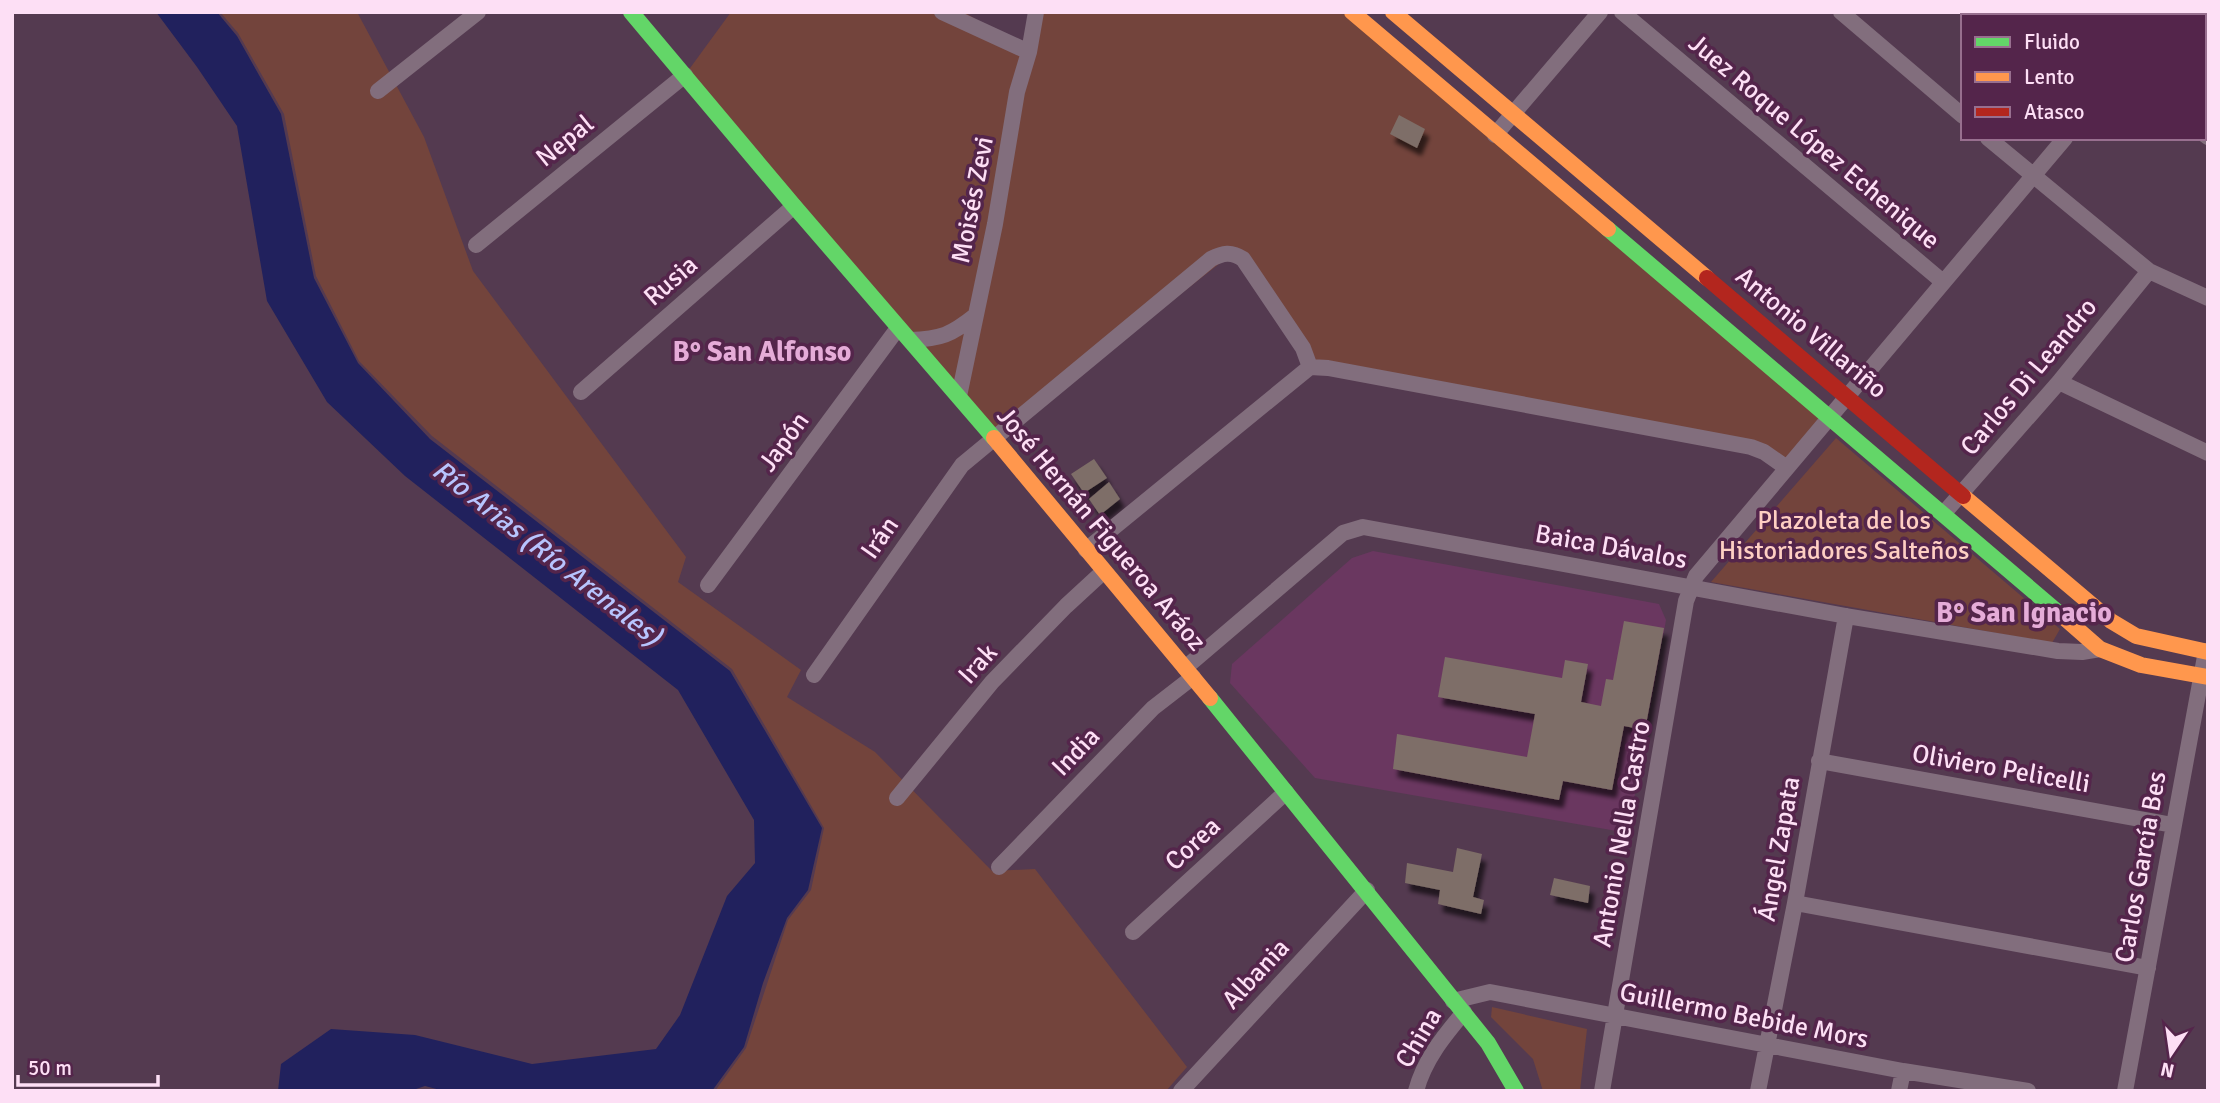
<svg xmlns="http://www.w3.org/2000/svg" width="2220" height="1103" font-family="Signika,sans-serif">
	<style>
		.built { fill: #6a3760 }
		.green { fill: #73443c }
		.water { fill: #21215d }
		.building { fill: #7e6e67; filter: url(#shadow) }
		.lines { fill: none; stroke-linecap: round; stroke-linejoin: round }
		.street { stroke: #826e7d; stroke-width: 16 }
		.fast { stroke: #63d668; stroke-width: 16 }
		.slow { stroke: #ff974d; stroke-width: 16 }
		.jam { stroke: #b3261e; stroke-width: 16 }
		.labels { text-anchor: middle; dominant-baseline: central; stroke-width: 7; stroke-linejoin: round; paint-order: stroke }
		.street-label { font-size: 26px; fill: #fddff5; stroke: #54254b }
		.park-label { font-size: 26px; fill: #fecfc3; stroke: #54254b }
		.neighbourhood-label { font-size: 28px; font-weight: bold; fill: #e5acd8; stroke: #54254b }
		.water-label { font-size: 28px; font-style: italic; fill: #b7c4fe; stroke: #54254b }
	</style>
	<defs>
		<filter id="shadow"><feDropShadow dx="4.5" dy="8" stdDeviation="2" flood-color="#0009"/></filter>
	</defs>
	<rect width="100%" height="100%" fill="#543a50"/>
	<path class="built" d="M1373 551 1659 604 1666 620 1628 833 1315 778 1230 683 1232 664 1352 558Z"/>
	<path class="green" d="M220 12H357L424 137 473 271 686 557 678 582 801 670 787 697 875 752 992 871 1035 869 1187 1067 1166 1091H715L746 1048 788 920 811 890 824 828 732 669 432 436 359 361 316 276 284 114 238 33Z
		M731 12H964L1028 51 1036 12H1351L1829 417 1787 468 1751 447 1310 367 1233 253 995 439 685 75Z
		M1836 438 2060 629 2052 643 1711 582Z
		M1492 1007 1587 1029 1580 1091H1543L1533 1059 1491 1017Z"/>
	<path class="water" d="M156 12H217L237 36 281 114 314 278 358 363 430 439 730 671 822 828 808 890 787 918 763 983 744 1047 712 1091H444L425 1086 410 1091H278L281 1064 331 1029 415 1035 532 1064 656 1049 680 1015 727 896 755 863 754 820 678 690 405 476 327 402 267 301 237 126 197 67Z"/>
	<path class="building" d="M1399 115 1425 129 1417 148 1390 134Z
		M1094 459 1107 478 1084 493 1071 474Z
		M1109 482 1120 499 1100 515 1089 499Z
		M1624 621 1664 628 1645 730 1624 726 1612 790 1563 781 1559 800 1393 769 1397 734 1527 757 1535 714 1438 697 1445 657 1562 678 1565 660 1588 664 1581 702 1601 706 1606 679 1613 680Z
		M1457 848 1482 854 1473 897 1484 900 1481 914 1438 904 1440 890 1405 883 1407 863 1453 872Z
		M1554 878 1590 886 1588 903 1550 895Z"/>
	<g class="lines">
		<path class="street" d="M942 12 1029 52
			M1622 12 1943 282
			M1841 12 1963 116
			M2060 12 2064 16
			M2170 16 2173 12
			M378 91 478 12
			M2204 134 2208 137
			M1495 135 1600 12
			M1988 138 2149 271 2208 298
			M476 245 685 75
			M910 340C941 339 951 335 976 315
			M2059 382 2208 453
			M581 392 794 206
			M959 396 995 224 1017 92 1029 52 1036 12
			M1944 513 2059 382 2149 271
			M1086 550 1310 367 1328 368 1751 447 1764 452 1787 468
			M708 585 898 328
			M1185 668 1343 533 1363 527 1846 616 2058 651 2082 652 2100 649
			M814 675 962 465 1211 259C1223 253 1231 251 1243 259L1303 348 1310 367
			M1819 761 2173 825
			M897 798 992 682 1066 606 1104 571
			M999 867 1153 708 1193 677
			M1795 903 2148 968
			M1133 932 1286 792
			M1453 1001 1490 992 1903 1071 2028 1091
			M1181 1091 1367 890
			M1416 1091C1424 1060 1444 1036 1464 1012
			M1602 1091 1686 601 1696 576 2065 138
			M1758 1091 1795 903 1846 616
			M1899 1091 1903 1071
			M2125 1091 2206 651"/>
		<path class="fast" d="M631 12 794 206 994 438
			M1608 229 2060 614
			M1210 698 1488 1043 1516 1091"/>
		<path class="slow" d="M1352 12 1608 229
			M1393 12 1707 278
			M994 438 1210 698
			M1963 496 2111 621 2136 636 2208 652
			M2060 614 2100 649 2141 665 2208 677"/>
		<path class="jam" d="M1707 278 1963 496"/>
	</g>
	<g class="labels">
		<g class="street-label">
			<text transform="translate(565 141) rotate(-39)">Nepal</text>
			<text transform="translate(1814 142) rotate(40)">Juez Roque López Echenique</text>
			<text transform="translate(973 200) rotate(-79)">Moisés Zevi</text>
			<text transform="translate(671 281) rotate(-41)">Rusia</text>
			<text transform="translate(1811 333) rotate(40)">Antonio Villariño</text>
			<text transform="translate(2029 377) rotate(-50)">Carlos Di Leandro</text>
			<text transform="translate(784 442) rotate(-54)">Japón</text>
			<text transform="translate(1101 529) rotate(50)">José Hernán Figueroa Aráoz</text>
			<text transform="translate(880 538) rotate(-55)">Irán</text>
			<text transform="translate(1611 547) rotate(10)">Baica Dávalos</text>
			<text transform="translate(978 664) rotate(-48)">Irak</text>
			<text transform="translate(1076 752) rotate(-46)">India</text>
			<text transform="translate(2001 769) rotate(10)">Oliviero Pelicelli</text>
			<text transform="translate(1622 834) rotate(-80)">Antonio Nella Castro</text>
			<text transform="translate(1193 844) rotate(-43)">Corea</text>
			<text transform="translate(1779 849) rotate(-80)">Ángel Zapata</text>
			<text transform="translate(2141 867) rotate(-80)">Carlos García Bes</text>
			<text transform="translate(1256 974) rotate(-47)">Albania</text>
			<text transform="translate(1744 1016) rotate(11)">Guillermo Bebide Mors</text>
			<text transform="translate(1419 1038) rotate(-59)">China</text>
		</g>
		<g class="park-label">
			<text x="1844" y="521">Plazoleta de los<tspan x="1844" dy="30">Historiadores Salteños</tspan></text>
		</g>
		<g class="neighbourhood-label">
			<text x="762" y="352">B° San Alfonso</text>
			<text x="2024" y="613">B° San Ignacio</text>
		</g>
		<g class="water-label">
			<text transform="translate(547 553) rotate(38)">Río Arias (Río Arenales)</text>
		</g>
	</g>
	<rect width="2220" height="1103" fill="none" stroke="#fddff5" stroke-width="28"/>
	<rect x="1961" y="14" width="245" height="126" fill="#54254b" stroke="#986f8f" stroke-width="2"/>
	<rect x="1975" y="37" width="35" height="10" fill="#63d668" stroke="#986f8f" stroke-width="2"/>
	<text x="2024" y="49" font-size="21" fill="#fddff5">Fluido</text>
	<rect x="1975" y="72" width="35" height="10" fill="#ff974d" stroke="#986f8f" stroke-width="2"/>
	<text x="2024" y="84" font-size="21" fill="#fddff5">Lento</text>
	<rect x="1975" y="107" width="35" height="10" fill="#b3261e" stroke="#986f8f" stroke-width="2"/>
	<text x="2024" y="119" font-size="21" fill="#fddff5">Atasco</text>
	<g transform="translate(2171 1054) rotate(193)" stroke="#54254b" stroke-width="5" paint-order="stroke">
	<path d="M0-5L12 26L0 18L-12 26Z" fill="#fddff5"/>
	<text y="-10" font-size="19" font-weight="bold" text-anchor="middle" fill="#fddff5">N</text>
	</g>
	<path d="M18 1075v10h140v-10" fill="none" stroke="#fddff5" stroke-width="3.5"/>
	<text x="28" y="1075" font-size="21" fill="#fddff5" stroke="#54254b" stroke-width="5" paint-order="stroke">50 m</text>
</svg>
